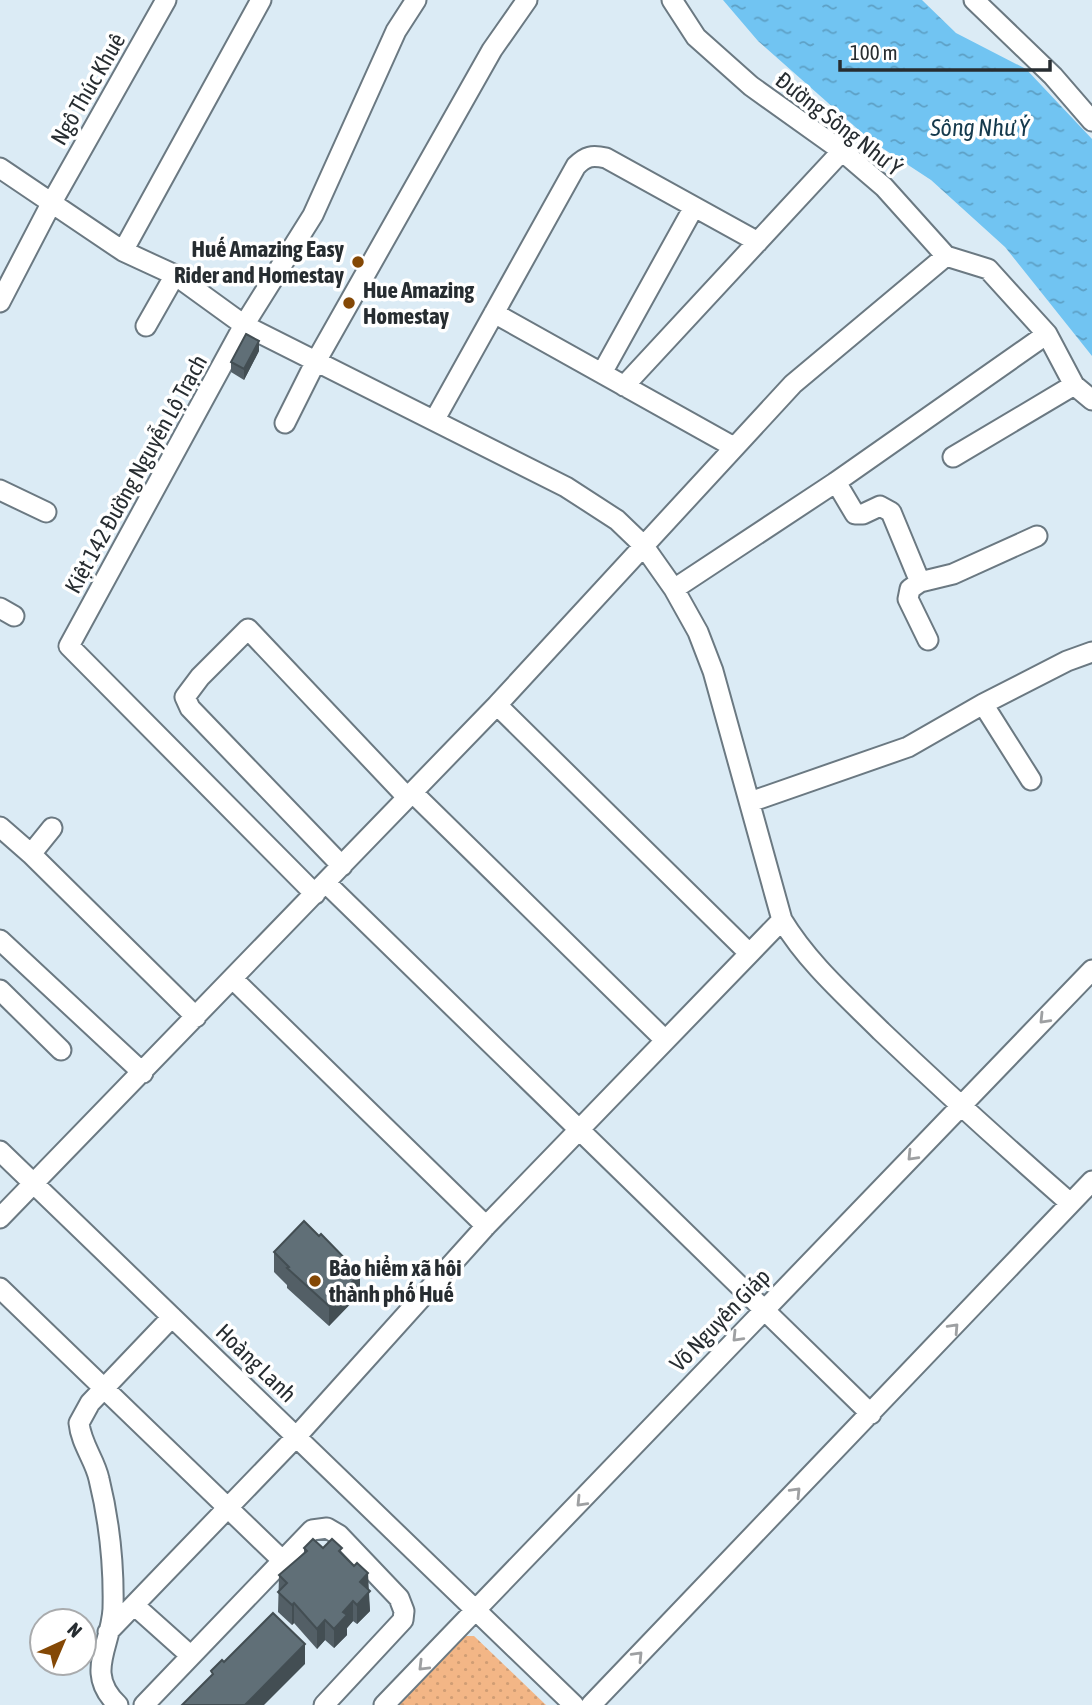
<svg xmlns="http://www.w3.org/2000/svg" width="1092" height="1705" font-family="'Asap Condensed',sans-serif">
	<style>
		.grass { fill: url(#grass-dots) }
		.water { fill: url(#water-ripples) }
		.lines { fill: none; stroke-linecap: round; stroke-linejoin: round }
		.minor-casing { stroke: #6b7982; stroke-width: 23 }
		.minor { stroke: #fff; stroke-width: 19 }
		.wall { fill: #535f66 }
		.shaded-wall { fill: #434e53 }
		.building { fill: #606f77; stroke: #434e53; stroke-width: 2 }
		.oneway { stroke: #9ea0a2 }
		.poi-dot { fill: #844805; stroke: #fff; stroke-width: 2.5 }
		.labels { text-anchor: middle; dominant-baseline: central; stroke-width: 7; stroke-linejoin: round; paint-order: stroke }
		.street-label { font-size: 23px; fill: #272d31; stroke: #fff }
		.poi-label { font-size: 23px; font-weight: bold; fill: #272d31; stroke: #fff; text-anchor: start }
		.water-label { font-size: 24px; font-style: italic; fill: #153a4d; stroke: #fff }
	</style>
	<defs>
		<pattern id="grass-dots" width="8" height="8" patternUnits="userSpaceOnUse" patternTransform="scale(1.75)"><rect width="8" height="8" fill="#f3b686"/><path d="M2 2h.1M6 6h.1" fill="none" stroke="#d09d74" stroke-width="1.8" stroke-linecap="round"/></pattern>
		<pattern id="water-ripples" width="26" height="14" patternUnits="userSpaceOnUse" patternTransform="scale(1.75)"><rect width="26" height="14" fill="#71c4f2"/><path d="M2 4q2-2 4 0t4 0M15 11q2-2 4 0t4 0" fill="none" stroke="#5da0c5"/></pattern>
	</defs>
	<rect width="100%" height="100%" fill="#dbebf5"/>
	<path class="grass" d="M467 1636H474L546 1705H396L460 1638Z"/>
	<path class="water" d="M723 0H922L956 33 1026 69 1092 139V356L1005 247 931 180 870 140 758 41Z"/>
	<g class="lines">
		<defs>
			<path id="minor" d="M672 0 696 37 751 86 842 151 884 187 946 256 988 269 1047 334 1074 385 1092 400
				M974 0 1053 76 1092 121
				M0 168 123 251 175 275 244 325 566 487 617 520 643 545 674 589 698 632 713 671 782 920C808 963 846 996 881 1031 943 1090 1006 1147 1070 1203
				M123 251 261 0
				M0 302 52 202 166 0
				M494 313 732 446
				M146 326 175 275
				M602 373 694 207
				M624 386 842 151
				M435 419 576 166C586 156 592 155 606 158L758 242
				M285 423 315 363 492 50 527 0
				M953 457 1074 385
				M836 482 855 514H863L880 506 891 512 920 582
				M0 490 46 512
				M674 589 836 482 1047 334
				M0 608 14 616
				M928 640 908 599 910 589 920 582 953 574 1037 536
				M983 704 1031 780
				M497 705 749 953
				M412 792 665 1040
				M750 802 908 747 983 704 1067 661 1092 652
				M0 827 31 854
				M52 828 31 854 196 1017
				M342 866 190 708 185 697 200 677 248 629 407 797
				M326 883 871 1414
				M315 894 69 646 244 325 313 215 396 31 416 0
				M0 940 143 1073
				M233 979 486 1226
				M0 990 61 1050
				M0 1151 574 1705
				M0 1218 497 705 793 384 946 256
				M0 1288 283 1561
				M134 1605 191 1656
				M108 1632 296 1437 486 1226 782 920
				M118 1705C84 1673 111 1647 113 1609 114 1567 109 1520 99 1479 95 1460 81 1444 79 1423L90 1403 172 1317
				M144 1705 312 1530 327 1528 339 1535 399 1598 404 1611 403 1620 324 1705
				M384 1705 1092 970
				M591 1705 1092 1181"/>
		</defs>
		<use href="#minor" class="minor-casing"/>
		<use href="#minor" class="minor"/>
	</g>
	<path class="wall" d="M259 351 244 380 231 372V362Z
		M274 1252 360 1294 329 1326 287 1288V1285L274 1272Z
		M304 1548H323L342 1554 368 1590 370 1611 357 1624 353 1621 347 1628V1635L334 1648 325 1640 317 1649 294 1623 292 1625 278 1612 279 1575 304 1553Z"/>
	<path class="shaded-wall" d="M259 341V351L244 380V369Z
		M360 1274V1294L329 1326V1306Z
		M368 1573 370 1611 357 1624V1605L360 1582Z
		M353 1601V1621L347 1628V1635L334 1648V1629L343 1612Z
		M294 1603V1623L292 1625V1605Z
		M325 1620V1640L317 1649V1629Z
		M305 1644V1664L264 1705H245Z"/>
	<path class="building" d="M246 334 259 341 244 369 231 362Z
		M304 1221 319 1236 321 1234 360 1274 329 1306 287 1268 289 1267 274 1252Z
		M313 1539 323 1548 332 1539 342 1548 339 1551 354 1566 357 1563 368 1573 360 1582 370 1591 357 1605 353 1601 343 1612 347 1615 334 1629 325 1620 317 1629 294 1603 292 1605 278 1592 287 1583 279 1575 307 1551 304 1548Z
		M273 1613 305 1644 245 1705H182L213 1674 211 1671 222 1660 224 1662Z"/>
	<defs><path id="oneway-chevron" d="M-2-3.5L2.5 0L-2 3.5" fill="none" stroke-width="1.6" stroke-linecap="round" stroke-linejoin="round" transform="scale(1.75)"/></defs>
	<g class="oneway">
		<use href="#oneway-chevron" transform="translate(1044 1019) rotate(134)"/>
		<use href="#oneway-chevron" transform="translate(912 1156) rotate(134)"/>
		<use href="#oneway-chevron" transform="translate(954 1328) rotate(-47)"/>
		<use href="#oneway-chevron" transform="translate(737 1337) rotate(134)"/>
		<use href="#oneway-chevron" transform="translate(796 1492) rotate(-46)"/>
		<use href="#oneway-chevron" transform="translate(581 1502) rotate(134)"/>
		<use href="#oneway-chevron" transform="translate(638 1656) rotate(-46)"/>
		<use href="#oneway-chevron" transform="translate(423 1666) rotate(135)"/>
	</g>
	<g class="poi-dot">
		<circle cx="358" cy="262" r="7"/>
		<circle cx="349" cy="303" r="7"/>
		<circle cx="315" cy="1281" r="7"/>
	</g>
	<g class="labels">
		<g class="street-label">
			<text transform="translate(88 89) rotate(-60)">Ngô Thúc Khuê</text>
			<text transform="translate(839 124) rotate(38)">Đường Sông Như Ý</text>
			<text transform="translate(136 474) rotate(-61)">Kiệt 142 Đường Nguyễn Lộ Trạch</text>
			<text transform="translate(720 1320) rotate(-46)">Võ Nguyên Giáp</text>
			<text transform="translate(256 1363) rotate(44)">Hoàng Lanh</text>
		</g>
		<g class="poi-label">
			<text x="344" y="249" text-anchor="end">Huế Amazing Easy<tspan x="344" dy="26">Rider and Homestay</tspan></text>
			<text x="363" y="290">Hue Amazing<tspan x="363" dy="26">Homestay</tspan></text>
			<text x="329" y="1268">Bảo hiểm xã hội<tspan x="329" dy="26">thành phố Huế</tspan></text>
		</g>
		<g class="water-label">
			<text x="980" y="127">Sông Như Ý</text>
		</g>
	</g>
	<g transform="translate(63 1642) rotate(44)"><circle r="33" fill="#ffffff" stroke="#a9abad" stroke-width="2"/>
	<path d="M0-5L12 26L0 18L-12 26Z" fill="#844805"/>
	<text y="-10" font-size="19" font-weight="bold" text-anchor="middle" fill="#272d31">N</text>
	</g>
	<path d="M840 60v10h210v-10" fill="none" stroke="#272d31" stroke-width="3.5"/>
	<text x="850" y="60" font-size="21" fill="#272d31" stroke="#ffffff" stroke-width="5" paint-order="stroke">100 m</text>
</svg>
